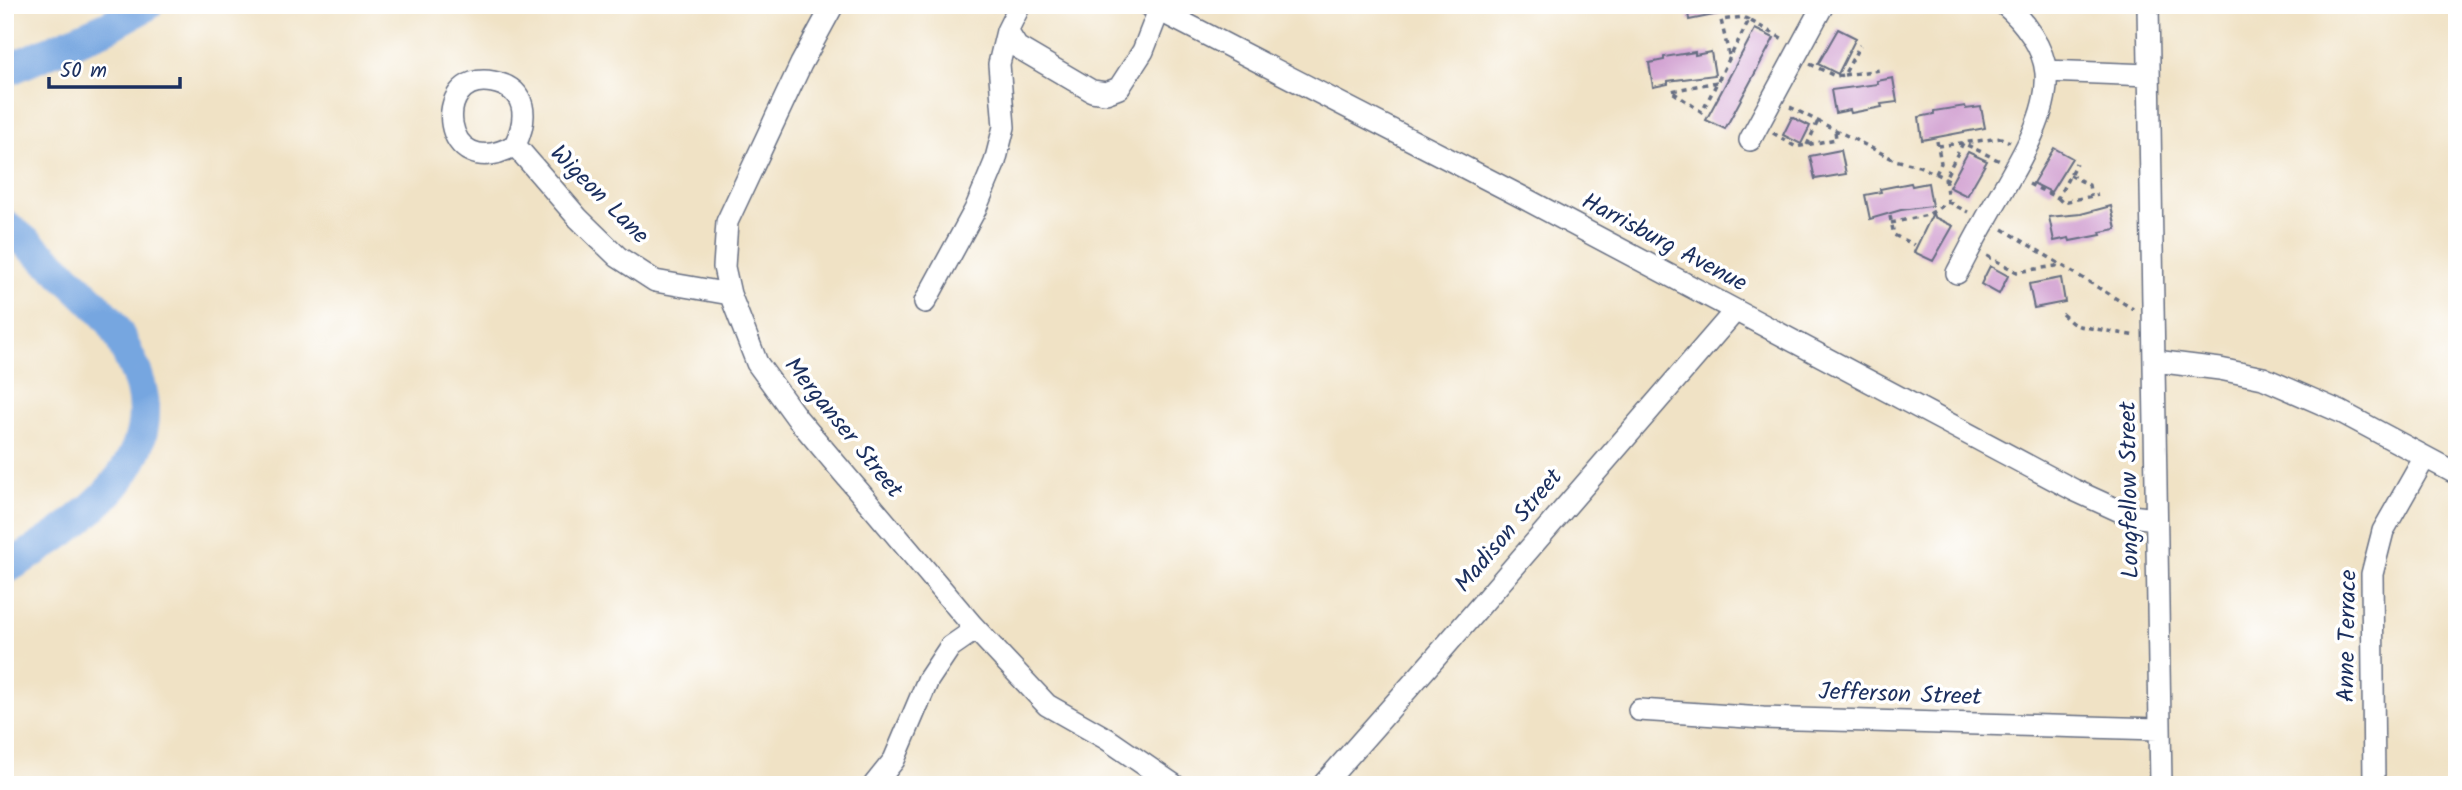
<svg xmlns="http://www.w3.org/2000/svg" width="2462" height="790" font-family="Kalam,sans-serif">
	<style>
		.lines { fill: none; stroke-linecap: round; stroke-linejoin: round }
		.river { stroke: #76a6e0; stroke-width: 32 }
		.building { fill: #d2a1d1 }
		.minor-casing { stroke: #666e82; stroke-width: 24 }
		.path { stroke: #666e82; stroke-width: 3.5; stroke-dasharray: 5 5; stroke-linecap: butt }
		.minor { stroke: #fff; stroke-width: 21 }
		.labels { text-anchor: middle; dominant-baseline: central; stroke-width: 7; stroke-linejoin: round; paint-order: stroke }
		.street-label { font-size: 24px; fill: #1b2f5e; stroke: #fff }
	</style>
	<rect width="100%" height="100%" fill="#fff"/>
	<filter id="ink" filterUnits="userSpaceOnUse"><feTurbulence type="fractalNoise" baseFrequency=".0143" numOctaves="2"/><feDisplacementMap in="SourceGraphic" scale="14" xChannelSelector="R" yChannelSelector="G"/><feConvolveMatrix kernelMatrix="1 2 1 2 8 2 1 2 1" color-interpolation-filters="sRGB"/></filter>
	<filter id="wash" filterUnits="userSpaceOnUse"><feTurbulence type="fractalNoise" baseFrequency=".00686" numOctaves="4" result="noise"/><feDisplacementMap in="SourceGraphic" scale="28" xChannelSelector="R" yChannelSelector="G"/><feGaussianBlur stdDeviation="1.57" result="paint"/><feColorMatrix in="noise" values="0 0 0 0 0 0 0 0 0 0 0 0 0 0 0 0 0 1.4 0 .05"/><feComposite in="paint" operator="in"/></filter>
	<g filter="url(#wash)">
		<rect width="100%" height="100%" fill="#f0e2c5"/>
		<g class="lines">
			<path class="river" d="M5 71 109 26 147 5
				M5 225C41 254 77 284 108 318 118 329 124 347 131 361 180 460 79 524 5 569"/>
		</g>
		<g id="blocks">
			<path class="building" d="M1687 5H1729V12L1689 20Z
				M1755 29 1774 38 1725 129 1706 120Z
				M1838 29 1856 38 1838 74 1818 64Z
				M1695 52V55L1711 52 1715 75 1668 81V84L1653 87 1649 63 1664 60V57Z
				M1893 78 1897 102 1881 104 1882 107 1851 113 1850 110 1835 113 1831 90 1878 84 1877 81Z
				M1965 106 1966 109 1981 107 1985 128 1922 140 1919 117 1934 114V111Z
				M1792 117 1810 126 1801 144 1783 135Z
				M2054 148 2072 158 2051 192 2033 183Z
				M1841 150 1846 174 1815 179 1810 156Z
				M1968 152 1987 161 1967 196 1949 187Z
				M1911 183 1912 186 1928 183 1932 206 1901 210 1870 219 1865 195 1881 192 1880 189Z
				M2111 206 2116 229 2100 232 2101 235 2070 241 2069 238 2054 241 2049 217 2081 214Z
				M1933 213 1934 217 1953 226 1933 261 1914 252Z
				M1990 266 2008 276 1999 294 1981 284Z
				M2061 278 2065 302 2034 308 2029 284Z"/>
		</g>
	</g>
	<g filter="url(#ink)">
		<use href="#blocks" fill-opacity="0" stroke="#666e82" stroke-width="2"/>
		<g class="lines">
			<defs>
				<path id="minor" d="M833 5 801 64 727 222 724 267 730 294 757 363 797 418 972 625 1047 705 1107 739 1174 785
					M1020 5 1007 31 1017 47 1092 91 1106 93 1119 88 1143 51 1159 10
					M1149 5 1520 196 2074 490 2131 516 2156 519
					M2148 5 2161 785
					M2046 71 2149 75
					M1750 140 1823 5
					M515 145C440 188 430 69 493 82 528 89 528 118 515 145L578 218 618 257 655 281 730 294
					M1957 273C1966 256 1975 238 1985 221 2007 180 2050 121 2046 73 2044 48 2024 21 2005 5
					M925 302 975 210 995 162 1004 127 999 64 1007 31
					M2155 361 2220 369 2263 378 2341 412 2457 474
					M1639 710 1763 718 2159 729
					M874 785 894 760 928 680 950 647 976 629
					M1323 785 1436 657 1735 311
					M2374 785 2372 574 2383 531 2425 457"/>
			</defs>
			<use href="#minor" class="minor-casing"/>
			<path class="path" d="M1729 55 1721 20 1743 17 1749 20
				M1810 64 1835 76 1844 75 1860 45
				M1844 75 1880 70
				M1717 82 1671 91 1702 112 1749 20 1785 40
				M1790 107 1895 160 1919 166 1949 180
				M1773 133 1796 147 1836 139 1835 130
				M1807 145 1818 121
				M1938 146 2001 138 2010 142
				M1936 174 1941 163 1937 141
				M2070 175 2089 185 2091 196
				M2029 184 2058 198 2076 163
				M2058 198 2062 202 2098 195
				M1948 202 1968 212
				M1890 216 1894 235 1914 245
				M1891 223 1928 215 1948 202 1945 178 1963 143 2000 161
				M2003 229 2133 309
				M1987 256 2017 272 2056 266 2058 262
				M2062 314 2072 323 2079 326 2136 336"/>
			<use href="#minor" class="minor"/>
		</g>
	</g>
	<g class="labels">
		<g class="street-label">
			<text transform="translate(599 195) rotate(45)">Wigeon Lane</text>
			<text transform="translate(1664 243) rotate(28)">Harrisburg Avenue</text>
			<text transform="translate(843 428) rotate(51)">Merganser Street</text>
			<text transform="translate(2130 490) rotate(-91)">Longfellow Street</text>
			<text transform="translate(1509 531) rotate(-50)">Madison Street</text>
			<text transform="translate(2348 636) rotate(-89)">Anne Terrace</text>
			<text transform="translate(1900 695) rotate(2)">Jefferson Street</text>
		</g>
	</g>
	<rect width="2462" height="790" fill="none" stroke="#fff" stroke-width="28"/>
	<path d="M49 77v10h131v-10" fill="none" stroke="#1b2f5e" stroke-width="3.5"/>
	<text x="60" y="77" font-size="21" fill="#1b2f5e" stroke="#ffffff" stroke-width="5" paint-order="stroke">50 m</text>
</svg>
